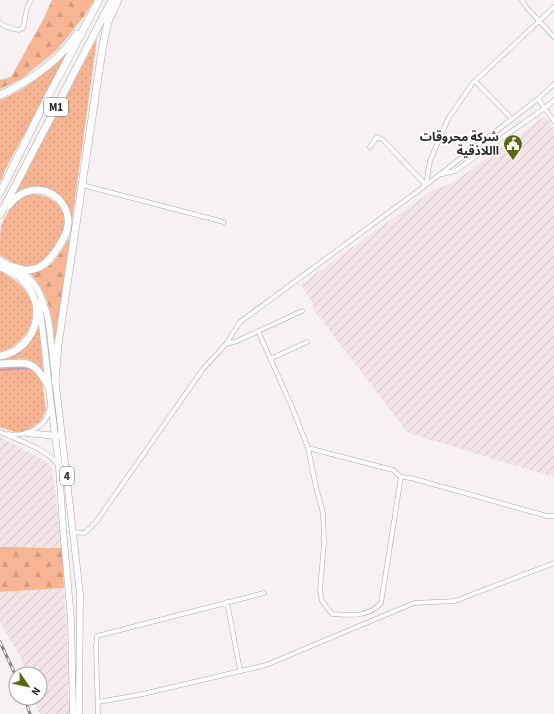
<svg xmlns="http://www.w3.org/2000/svg" width="554" height="714" font-family="'Source Sans 3','Noto Sans Arabic',sans-serif">
	<style>
		.industrial { fill: url(#industrial-furrows) }
		.forest { fill: url(#forest-firs) }
		.garden { fill: url(#garden-dots) }
		.lines { fill: none; stroke-linecap: round; stroke-linejoin: round }
		.stream { stroke: #bb94cd; stroke-width: 1.5 }
		.minor-casing { stroke: #aca6a7; stroke-width: 5 }
		.primary-casing { stroke: #aca6a7; stroke-width: 7 }
		.motorway-casing { stroke: #aca6a7; stroke-width: 8 }
		.minor { stroke: #fff; stroke-width: 4 }
		.primary { stroke: #fff; stroke-width: 6 }
		.motorway { stroke: #fff; stroke-width: 7 }
		.rail-casing { stroke: #878484; stroke-width: 3 }
		.rail { stroke: #fff; stroke-width: 1.5; stroke-dasharray: 4.5; stroke-linecap: butt }
		.labels { text-anchor: middle; dominant-baseline: central; stroke-width: 3.5; stroke-linejoin: round; paint-order: stroke }
		.shield { fill: #fff; stroke: #686767; stroke-width: 1 }
		.shield-label { font-size: 11px; font-weight: bold; fill: #282626 }
		.poi-label { font-size: 12px; font-weight: bold; fill: #282626; stroke: #fff; text-anchor: end }
	</style>
	<defs>
		<pattern id="industrial-furrows" width="10" height="10" patternUnits="userSpaceOnUse"><rect width="10" height="10" fill="#f3e4e7"/><path d="M-1 1l2-2M0 10L10 0M9 11l2-2" fill="none" stroke="#d0c3c6"/></pattern>
		<pattern id="forest-firs" width="22" height="20" patternUnits="userSpaceOnUse"><rect width="22" height="20" fill="#f7b593"/><path d="M5 1l3.5 6h-7zM16 11l3.5 6h-7z" fill="#d49c7f"/></pattern>
		<pattern id="garden-dots" width="8" height="8" patternUnits="userSpaceOnUse"><rect width="8" height="8" fill="#f7b593"/><path d="M2 2h.1M6 6h.1" fill="none" stroke="#d49c7f" stroke-width="1.8" stroke-linecap="round"/></pattern>
	</defs>
	<rect width="100%" height="100%" fill="#f7f1f3"/>
	<path class="industrial" d="M545 116 554 129V477L408 433 313 309 312 302 301 284 430 192 454 182Z
		M0 437 44 460 52 468 62 548 0 547Z
		M64 588 68 647 69 714H39L34 698H40V674H26L21 658 0 622V592Z"/>
	<path class="forest" d="M52 0H94L85 15 57 50 21 79 0 89V80L11 77 44 18Z
		M70 236 55 341C52 316 49 291 29 273 33 272 38 272 42 270 55 265 63 248 70 236Z
		M0 547 62 548 64 588 0 592Z"/>
	<path class="garden" d="M97 38 72 221C70 213 68 203 62 198 59 196 54 194 50 192 36 185 29 185 15 194Z
		M72 47 8 164 0 182V100C27 89 52 69 72 47Z
		M33 194C50 195 69 207 64 227 61 238 47 259 37 264 33 266 27 266 22 266 14 264 7 259 0 255 0 247 0 234 1 227 6 212 17 197 33 194Z
		M0 271C8 276 17 280 23 288 44 311 28 345 0 352Z
		M39 326 43 371C29 354 20 359 0 360V359C19 355 31 343 39 326Z
		M22 366 34 370 42 381 46 410 40 422 29 429 18 433 0 427V367Z"/>
	<g class="lines">
		<path class="stream" d="M0 370 28 368"/>
		<defs>
			<path id="minor" d="M522 0 527 8 554 37
				M0 23C6 27 12 29 19 30L23 28 27 8 31 0
				M475 81 512 119
				M538 99 554 121
				M370 147 377 137 383 140 426 185 538 99 554 84
				M442 174 455 171 545 108 554 100
				M82 185 224 222
				M258 331 292 407 308 448 316 487 323 513 324 543 320 590 322 601 332 614C349 615 368 618 381 603L401 477 393 470 308 448
				M226 344 237 341 302 311
				M270 359 307 342
				M0 432C20 441 45 448 58 465
				M8 434C26 437 46 428 50 408
				M401 477 411 478 547 516H554
				M72 532 85 533 96 522 203 369 226 344 240 322 426 185 430 161 448 119 472 84 554 7
				M227 602 240 670
				M98 702 143 694 266 665 414 603 455 601 554 563
				M98 714 96 647 97 636 264 593"/>
			<path id="primary" d="M0 260C34 279 41 285 49 324L80 594 79 714
				M0 267 17 276 26 283
				M38 302 42 325 49 388 59 467 63 529 71 619 73 714
				M27 433 57 436"/>
			<path id="motorway" d="M0 95C30 81 59 61 77 34
				M0 193 45 102 99 0
				M0 215 112 0
				M8 265C15 267 21 270 29 270 42 269 50 260 57 249 61 243 65 237 67 230 72 211 59 192 39 190 26 189 16 196 8 206
				M0 356C24 352 40 329 36 305 34 295 29 287 23 280
				M0 364C29 362 35 360 49 388
				M55 382 58 345 103 44 108 22 118 0"/>
		</defs>
		<use href="#minor" class="minor-casing"/>
		<use href="#primary" class="primary-casing"/>
		<use href="#motorway" class="motorway-casing"/>
		<use href="#minor" class="minor"/>
		<use href="#primary" class="primary"/>
		<use href="#motorway" class="motorway"/>
		<defs>
			<path id="rail" d="M0 642 16 676
				M25 698 30 714"/>
		</defs>
		<use href="#rail" class="rail-casing"/>
		<use href="#rail" class="rail"/>
	</g>
	<defs>
		<symbol id="civic-pin" viewBox="-11 -11 22 30"><path d="M0 17L-7.5 6A9.5 9.5 0 1 1 7.5 6Z" fill="#596811" stroke="#fff"/><path d="M-.6-6.5H3V-4.5H.6V-3L4-1V1h2V6H-6V1h2V-1L-.6-3ZM-1.2 2.5V6h2.4V2.5Z" fill="#fff"/></symbol>
	</defs>
	<g fill-rule="evenodd">
		<use href="#civic-pin" x="502" y="133" width="22" height="30"/>
	</g>
	<g class="labels">
		<g class="shield">
			<rect x="44" y="98" width="24" height="18" rx="3"/>
			<rect x="60" y="467" width="14" height="18" rx="3"/>
		</g>
		<g class="shield-label">
			<text x="56" y="107">M1</text>
			<text x="67" y="476">4</text>
		</g>
		<g class="poi-label">
			<text x="499" y="137">شركة محروقات<tspan x="499" dy="14">االلاذقية</tspan></text>
		</g>
	</g>
	<g transform="translate(28 686) rotate(124)"><circle r="19" fill="#ffffff" stroke="#a9a8a8"/>
	<path d="M0-3L7 15L0 10L-7 15Z" fill="#596811"/>
	<text y="-6" font-size="11" font-weight="bold" text-anchor="middle" fill="#282626">N</text>
	</g>
</svg>
